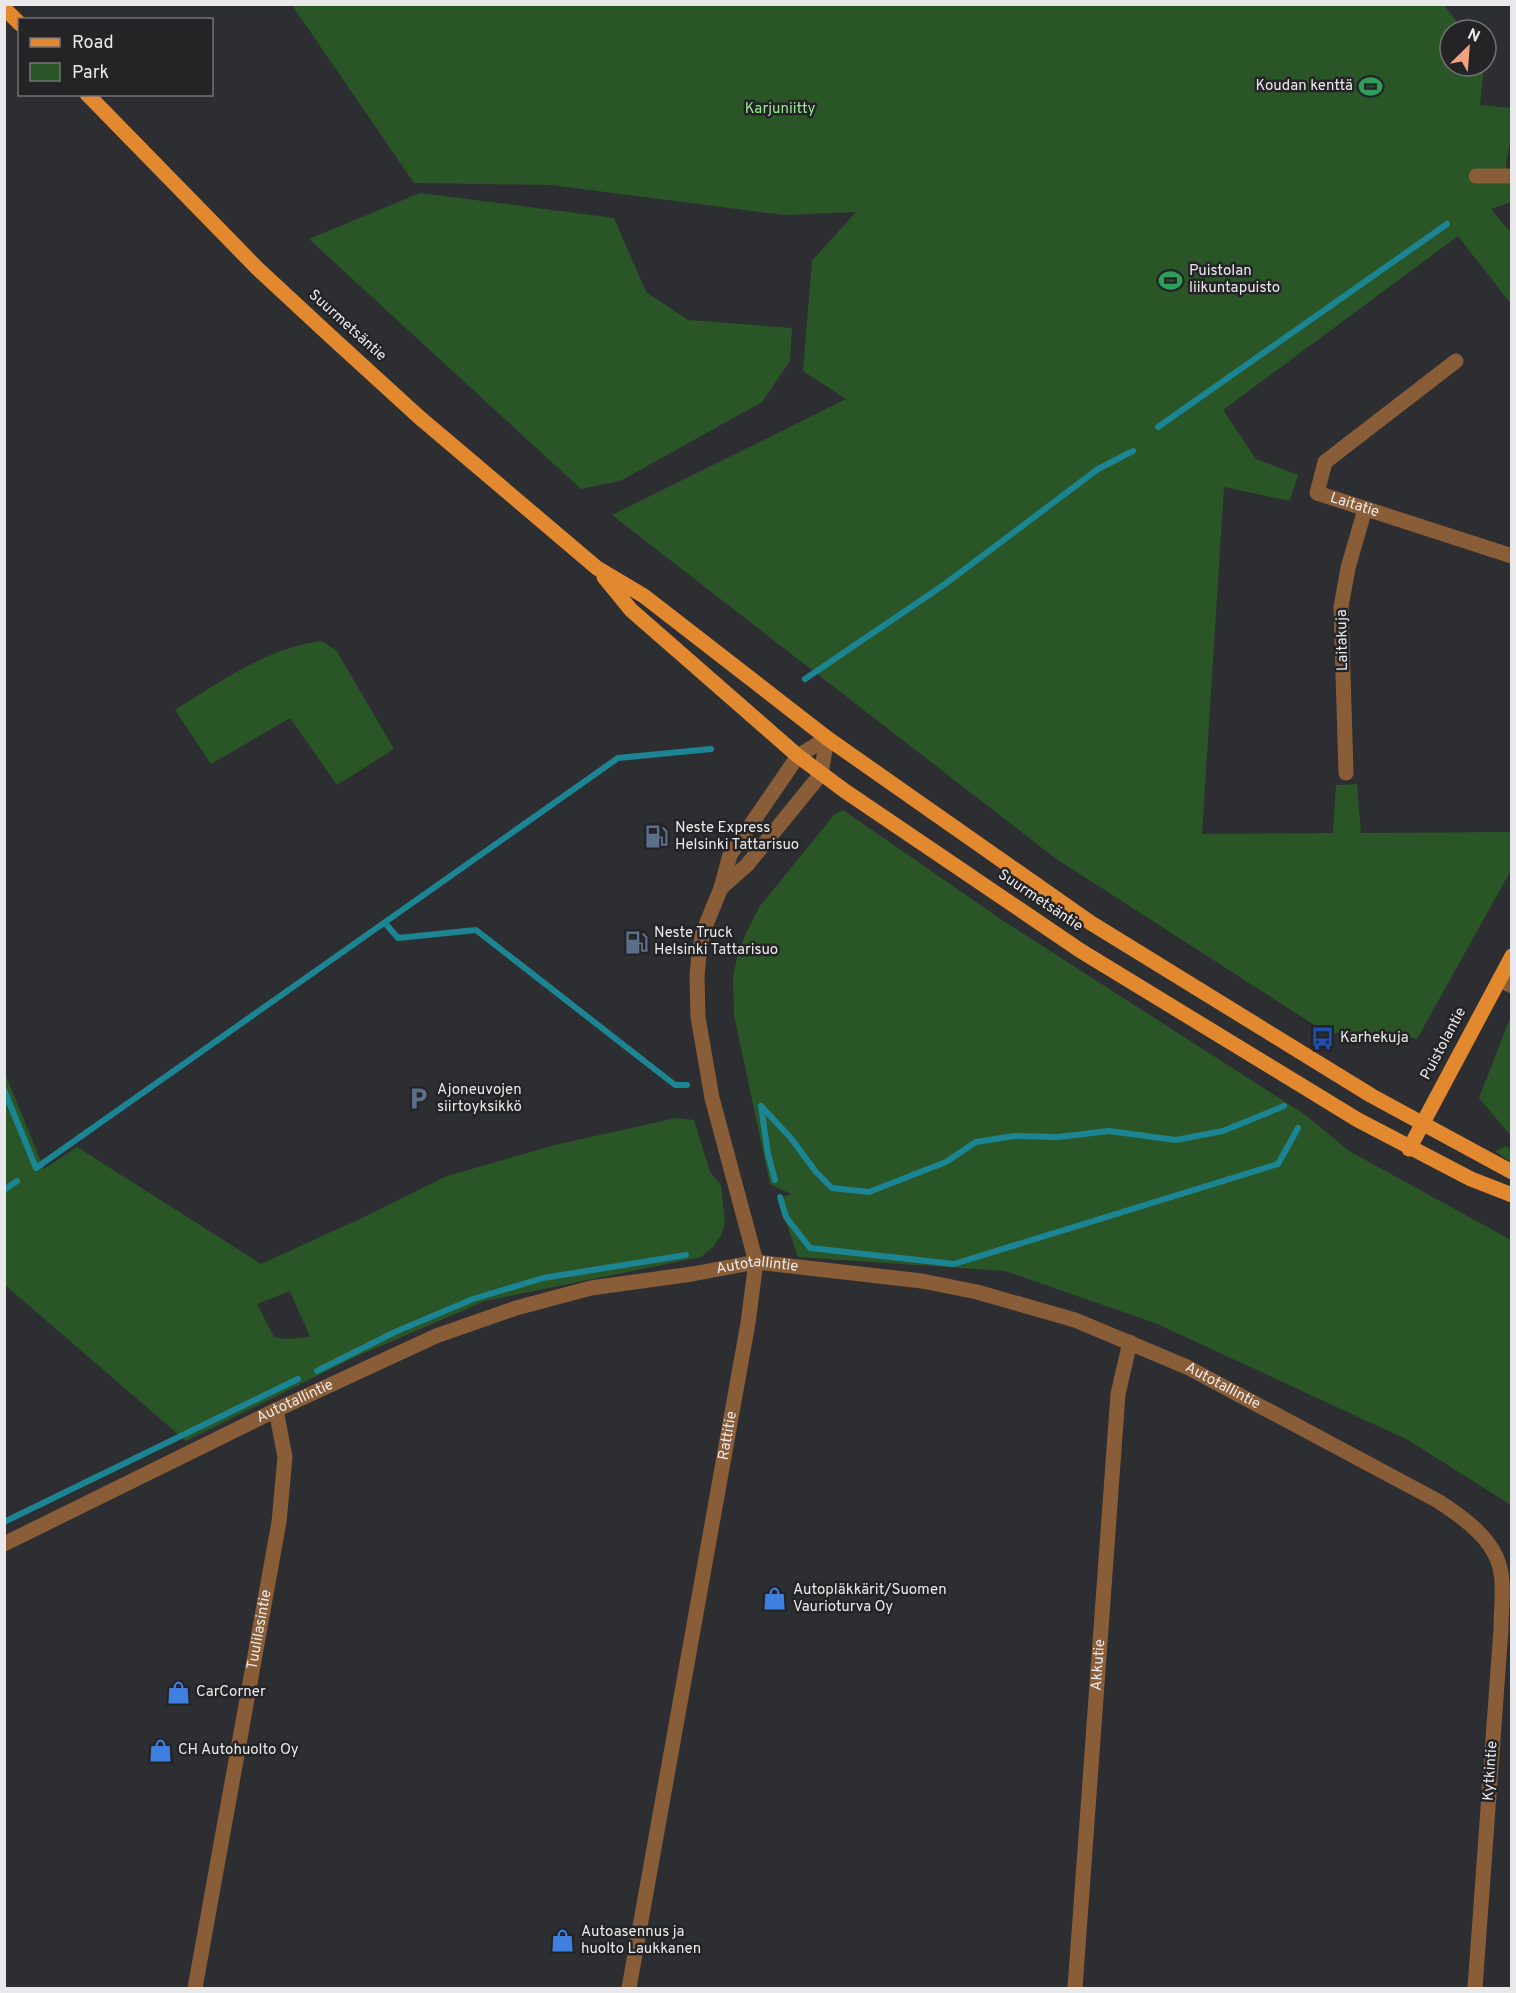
<svg xmlns="http://www.w3.org/2000/svg" width="1516" height="1993" font-family="Overpass,sans-serif">
	<style>
		.green { fill: #2a5627; fill-rule: evenodd }
		.lines { fill: none; stroke-linecap: round; stroke-linejoin: round }
		.stream { stroke: #1c8593; stroke-width: 6 }
		.minor { stroke: #895d37; stroke-width: 15 }
		.major { stroke: #e2882e; stroke-width: 15 }
		.labels { text-anchor: middle; dominant-baseline: central; stroke-width: 5; stroke-linejoin: round; paint-order: stroke }
		.poi-label { font-size: 15px; fill: #e9e9eb; stroke: #242427; text-anchor: start }
		.park-label { font-size: 15px; fill: #99ea92; stroke: #242427 }
		.street-label { font-size: 15px; fill: #e9e9eb; stroke: #242427 }
	</style>
	<rect width="100%" height="100%" fill="#2d2e31"/>
	<path class="green" d="M292 5H1444L1463 30H1450V66H1484L1480 105 1511 108V136L1506 164 1511 185V202L1491 209 1511 233V304L1458 236 1223 410 1256 459 1298 475 1290 501 1224 487 1202 834 1333 833 1336 785 1357 784 1361 833 1511 832V870L1417 1039 1396 1032C1378 1048 1360 1040 1340 1032L1330 1035 1055 858 612 515 846 399 803 371 812 261 856 212 784 215 551 185 414 183Z
		M420 193 614 218 646 292 688 320 792 328 790 361 762 402 620 481 581 489 309 239Z
		M321 641 336 650 394 749 337 785 290 718 211 764 175 710C220 682 267 648 321 641Z
		M843 810 1002 920 1307 1116 1349 1151 1511 1240V1505L1408 1440 1155 1323 1005 1271 798 1257 778 1199 791 1194 770 1184 734 1015 733 978 738 953 745 935 760 906 834 815Z
		M1511 1016V1136L1479 1098Z
		M4 1071 44 1169 77 1147 261 1264 364 1217 447 1176 555 1145 676 1118 694 1120 710 1172 721 1185 725 1223 721 1235 713 1247 701 1257 485 1301 353 1358 186 1441 5 1285ZM290 1291 310 1337H309L285 1339 274 1337 257 1304Z
		M1506 1146 1511 1150V1162L1495 1151Z"/>
	<g class="lines">
		<path class="stream" d="M1158 427 1447 224
			M805 679 945 584 1098 469 1133 451
			M385 923 398 938 476 930 675 1085H687
			M4 1090 36 1168 618 758 711 749
			M761 1106 790 1137 816 1172 832 1188 869 1192 946 1162 976 1142 1014 1136 1058 1137 1109 1131 1176 1140 1223 1131 1284 1106
			M761 1106 768 1154 775 1180
			M4 1190 17 1181
			M780 1197 786 1217 810 1248 954 1264 1278 1164 1298 1128
			M317 1371 395 1332 473 1299 543 1278 686 1255
			M4 1522 298 1379"/>
		<g class="minor">
			<path d="M1476 176H1512"/>
			<path id="s1" d="M1456 361 1325 462 1317 493 1512 556"/>
			<path d="M1346 773 1341 607 1348 568 1365 509"/>
			<path d="M721 888 747 865 821 774 827 738"/>
			<path d="M1499 980 1512 986"/>
			<path id="s2" d="M4 1544 276 1410 436 1336 516 1308 591 1288 692 1274 756 1262 922 1281 977 1292 1075 1320 1187 1367 1438 1501C1464 1518 1496 1540 1501 1573 1504 1590 1501 1611 1501 1629L1475 1988"/>
			<path id="s3" d="M195 1988 279 1522 285 1457 276 1410"/>
			<path id="s4" d="M629 1988 748 1323 756 1262 712 1098 698 1017 697 976 699 954 703 932 721 888 730 855 798 756 827 738"/>
			<path id="s5" d="M1075 1988 1118 1394 1130 1342"/>
		</g>
		<path class="major" d="M4 8 20 24
			M87 94 258 269 327 333 419 417 597 568 644 596 827 738 1091 923 1372 1096 1512 1172
			M604 577 631 610 798 756 845 791 1081 951 1358 1120 1471 1179 1512 1195
			M1409 1149 1512 956"/>
	</g>
	<defs>
		<symbol id="stadium-bare" viewBox="-9 -9 18 18"><path d="M0-5a6.5 5 0 1 0 0 10a6.5 5 0 1 0 0-10ZM-3.5-1.8h7v3.6h-7Z" fill="#2e9e5b" stroke="#242427" stroke-width="2.5" paint-order="stroke"/></symbol>
		<symbol id="fuel-bare" viewBox="-9 -9 18 18"><path d="M-5.5-6h7V0h2V4h1.3V-2.5L3-4.5l.8-.8L6-3V5H2.5V1h-1V6h-7ZM-4.2-4.7v3.2H.2V-4.7Z" fill="#5c6f8a" stroke="#242427" stroke-width="2.5" paint-order="stroke"/></symbol>
		<symbol id="bus-bare" viewBox="-9 -9 18 18"><path d="M-5-6H5V4H4V6H2V4H-2V6H-4V4H-5ZM-3.5-4V0h7V-4ZM-3.5 1.2v1.5H-2V1.2ZM2 1.2v1.5H3.5V1.2Z" fill="#1a4fb4" stroke="#242427" stroke-width="2.5" paint-order="stroke"/></symbol>
		<symbol id="parking-bare" viewBox="-9 -9 18 18"><path d="M-3.5-5.5H1a3.5 3.5 0 0 1 0 7H-1V5.5H-3.5ZM-1-3.4V-.6H.8a1.4 1.4 0 0 0 0-2.8Z" fill="#5c6f8a" stroke="#242427" stroke-width="2.5" paint-order="stroke"/></symbol>
		<symbol id="shop-bare" viewBox="-9 -9 18 18"><path d="M-5-2.5h2.3a2.7 3.5 0 0 1 5.4 0H5L5.5 6h-11ZM-1.5-2.5h3a1.5 2.3 0 0 0-3 0Z" fill="#3f7fe0" stroke="#242427" stroke-width="2.5" paint-order="stroke"/></symbol>
	</defs>
	<g fill-rule="evenodd">
		<use href="#stadium-bare" x="1354" y="70" width="33" height="33"/>
		<use href="#stadium-bare" x="1154" y="264" width="33" height="33"/>
		<use href="#fuel-bare" x="640" y="820" width="33" height="33"/>
		<use href="#fuel-bare" x="620" y="926" width="33" height="33"/>
		<use href="#bus-bare" x="1306" y="1022" width="33" height="33"/>
		<use href="#parking-bare" x="402" y="1082" width="33" height="33"/>
		<use href="#shop-bare" x="758" y="1582" width="33" height="33"/>
		<use href="#shop-bare" x="162" y="1676" width="33" height="33"/>
		<use href="#shop-bare" x="144" y="1734" width="33" height="33"/>
		<use href="#shop-bare" x="546" y="1924" width="33" height="33"/>
	</g>
	<g class="labels">
		<g class="poi-label">
			<text x="1353" y="86" text-anchor="end">Koudan kenttä</text>
			<text x="1189" y="271">Puistolan<tspan x="1189" dy="17">liikuntapuisto</tspan></text>
			<text x="675" y="828">Neste Express<tspan x="675" dy="17">Helsinki Tattarisuo</tspan></text>
			<text x="654" y="933">Neste Truck<tspan x="654" dy="17">Helsinki Tattarisuo</tspan></text>
			<text x="1340" y="1038">Karhekuja</text>
			<text x="437" y="1090">Ajoneuvojen<tspan x="437" dy="17">siirtoyksikkö</tspan></text>
			<text x="793" y="1590">Autopläkkärit/Suomen<tspan x="793" dy="17">Vaurioturva Oy</tspan></text>
			<text x="196" y="1692">CarCorner</text>
			<text x="178" y="1750">CH Autohuolto Oy</text>
			<text x="581" y="1932">Autoasennus ja<tspan x="581" dy="17">huolto Laukkanen</tspan></text>
		</g>
		<g class="park-label">
			<text x="780" y="109">Karjuniitty</text>
		</g>
		<g class="street-label">
			<text transform="translate(347 326) rotate(42)">Suurmetsäntie</text>
			<text stroke="none"><textPath href="#s1" startOffset="237">Laitatie</textPath></text>
			<text transform="translate(1343 640) rotate(-91)">Laitakuja</text>
			<text transform="translate(1040 901) rotate(34)">Suurmetsäntie</text>
			<text transform="translate(1444 1044) rotate(-62)">Puistolantie</text>
			<text stroke="none"><textPath href="#s2" startOffset="810">Autotallintie</textPath></text>
			<text stroke="none"><textPath href="#s2" startOffset="1296">Autotallintie</textPath></text>
			<text stroke="none"><textPath href="#s2" startOffset="324">Autotallintie</textPath></text>
			<text stroke="none"><textPath href="#s4" startOffset="561">Rattitie</textPath></text>
			<text stroke="none"><textPath href="#s3" startOffset="364">Tuulilasintie</textPath></text>
			<text stroke="none"><textPath href="#s5" startOffset="324">Akkutie</textPath></text>
			<text transform="translate(1491 1771) rotate(-86)">Kytkintie</text>
		</g>
	</g>
	<rect width="1516" height="1993" fill="none" stroke="#e9e9eb" stroke-width="12"/>
	<rect x="18" y="18" width="195" height="78" fill="#242427" stroke="#737375" stroke-width="1.5"/>
	<rect x="30" y="38" width="30" height="9" fill="#e2882e" stroke="#737375" stroke-width="1.5"/>
	<text x="72" y="48" font-size="18" fill="#e9e9eb">Road</text>
	<rect x="30" y="63" width="30" height="18" fill="#2a5627" stroke="#737375" stroke-width="1.5"/>
	<text x="72" y="78" font-size="18" fill="#e9e9eb">Park</text>
	<g transform="translate(1468 48) rotate(25)"><circle r="28" fill="#242427" stroke="#737375" stroke-width="1.5"/>
	<path d="M0-4.5L10 22L0 15L-10 22Z" fill="#f2a17e"/>
	<text y="-9" font-size="16" font-weight="bold" text-anchor="middle" fill="#e9e9eb">N</text>
	</g>
</svg>
